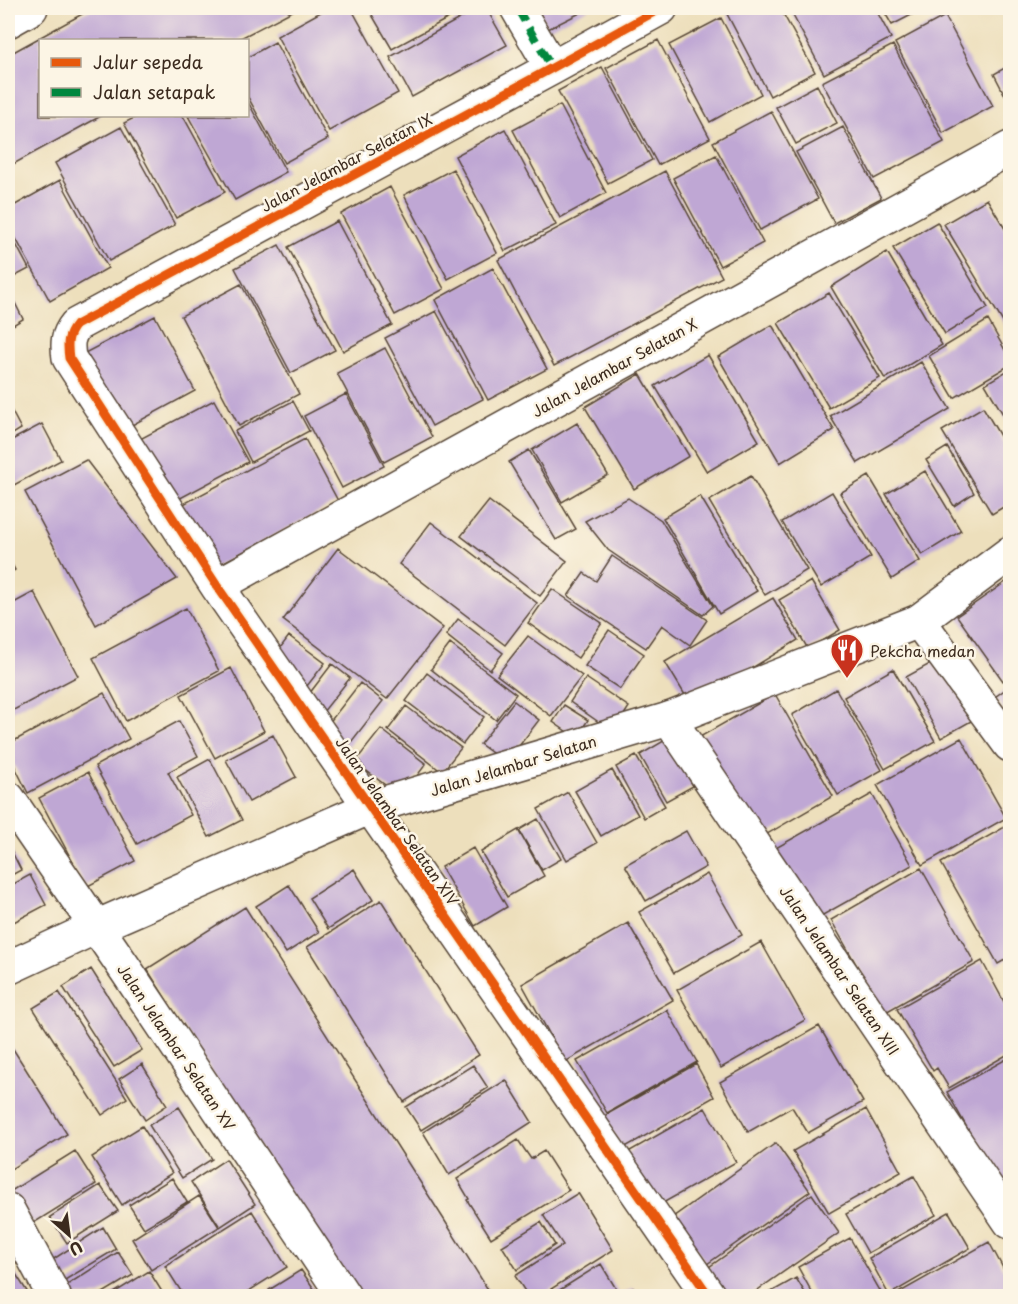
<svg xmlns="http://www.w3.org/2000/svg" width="1018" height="1304" font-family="'Playpen Sans',sans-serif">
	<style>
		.building { fill: #bfa7d4 }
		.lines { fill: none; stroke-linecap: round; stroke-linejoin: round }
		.street-casing { stroke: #564536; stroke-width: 36 }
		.secondary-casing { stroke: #564536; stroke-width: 36 }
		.street { stroke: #fff; stroke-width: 33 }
		.secondary { stroke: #fff; stroke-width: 33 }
		.quiet { stroke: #00873e; stroke-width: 8; stroke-dasharray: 15 8; stroke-linecap: butt }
		.cycleway-casing { stroke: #fcf5e5; stroke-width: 13 }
		.cycleway { stroke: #e8590c; stroke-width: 9 }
		.labels { text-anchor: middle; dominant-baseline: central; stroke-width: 5; stroke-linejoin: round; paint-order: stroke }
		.street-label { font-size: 15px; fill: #3b2a1e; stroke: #fcf5e5 }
		.poi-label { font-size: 15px; fill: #3b2a1e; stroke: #fcf5e5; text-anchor: start }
	</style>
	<rect width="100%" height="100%" fill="#fcf5e5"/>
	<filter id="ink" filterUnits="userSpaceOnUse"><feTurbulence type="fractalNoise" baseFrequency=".0167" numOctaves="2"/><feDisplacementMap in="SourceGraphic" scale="12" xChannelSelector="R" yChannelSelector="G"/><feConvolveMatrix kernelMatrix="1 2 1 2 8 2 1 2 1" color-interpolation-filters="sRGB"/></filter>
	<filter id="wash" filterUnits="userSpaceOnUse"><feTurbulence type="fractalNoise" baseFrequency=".008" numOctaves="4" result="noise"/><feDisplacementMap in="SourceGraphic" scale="24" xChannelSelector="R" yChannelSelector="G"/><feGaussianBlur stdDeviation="1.35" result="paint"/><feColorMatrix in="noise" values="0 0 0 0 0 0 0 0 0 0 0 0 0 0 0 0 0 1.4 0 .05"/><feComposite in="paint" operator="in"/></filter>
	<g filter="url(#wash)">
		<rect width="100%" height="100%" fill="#eddfbc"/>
		<g id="blocks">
			<path class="building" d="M93 8H298L237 40H40V116H101L8 167V55Z
				M328 8H351L398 93 329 131 277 36Z
				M368 8H467L392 49Z
				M479 8H486L507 45 412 97 390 57Z
				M537 8H590L548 29Z
				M739 8H780L815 72 770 96 727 14Z
				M789 8H875L891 38 824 74Z
				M882 8H925L892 25Z
				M945 16 993 106 943 133 895 43Z
				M721 18 761 94 710 122 669 45Z
				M658 40 710 138 658 165 606 68Z
				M275 42 328 139 284 163 248 97V57Z
				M893 45 944 142 874 179 822 82Z
				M1010 65V105L994 74Z
				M602 67 652 160 608 183 558 91Z
				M817 85 837 123 796 144 776 107Z
				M248 102 286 172 235 200 188 116H248Z
				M560 105 606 193 560 218 513 130Z
				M771 111 818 199 760 230 713 142Z
				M138 116H183L225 192 176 218 124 123Z
				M121 127 175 225 109 261 55 163Z
				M843 127 881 198 834 223 796 152Z
				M505 129 556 225 505 251 455 156Z
				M716 155 763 243 720 266 673 178Z
				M453 169 497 253 448 279 404 195Z
				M665 171 722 277 554 366 498 260Z
				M60 180 108 268 50 301 8 224V209Z
				M390 187 444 289 395 315 341 214Z
				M987 199 1010 237V334L944 224Z
				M337 221 392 325 343 351 288 247Z
				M937 222 988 308 945 334 893 248Z
				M8 229 29 269 8 280Z
				M279 245 335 350 291 373 235 268Z
				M887 252 942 345 885 379 831 287Z
				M493 268 547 369 488 400 435 300Z
				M241 284 299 394 239 426 181 316Z
				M8 289 23 319 8 328Z
				M829 293 880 378 829 408 778 323Z
				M436 311 483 399 432 426 385 338Z
				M155 316 195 391 121 431 81 355Z
				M988 320 1010 359V365L954 398 929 356Z
				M772 325 834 430 780 463 718 357Z
				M385 348 432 437 384 462 337 373Z
				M708 355 759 441 707 472 655 386Z
				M921 362 950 409 858 463 830 416Z
				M1010 369V426L985 384Z
				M640 374 689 456 634 489 585 407Z
				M346 394 384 466 342 488 304 416Z
				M214 400 248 462 173 502 140 439Z
				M293 401 309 431 251 462 235 431Z
				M8 404 21 429 8 437Z
				M983 407 1010 453V503L992 514 942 431Z
				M577 423 608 475 562 502 532 450Z
				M42 424 61 460 14 485 8 473V442Z
				M305 439 338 501 209 570 176 508Z
				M947 447 974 493 954 506 926 460Z
				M529 450 576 529 556 540 509 462Z
				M86 460 177 579 96 625 25 492Z
				M925 471 961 531 922 555 886 494Z
				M751 476 807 570 765 595 709 501Z
				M869 476 920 561 892 579 840 493Z
				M832 492 871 557 821 587 782 522Z
				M700 496 757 591 719 614 663 518Z
				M628 498 661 520 713 606 703 615 608 550 585 521Z
				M489 501 567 561 540 596 461 536Z
				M431 522 537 603 505 645 399 564Z
				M338 548 443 628 387 699 283 620Z
				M612 556 707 620 690 645 662 625 646 648 568 596 584 573 596 581Z
				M8 557 15 570 8 574Z
				M1010 579V676L1003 681 957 616Z
				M811 581 840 630 808 649 779 600Z
				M552 589 602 623 578 658 528 623Z
				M34 592 78 676 8 713V606Z
				M773 598 798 640 691 705 665 662Z
				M186 608 219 671 126 721 93 658Z
				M458 619 503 653 490 670 446 635Z
				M609 630 644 654 620 689 585 666Z
				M289 636 325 663 307 686 272 659Z
				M528 636 582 676 551 716 497 675Z
				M450 644 516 694 496 720 431 669Z
				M939 659 973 720 941 738 906 677Z
				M332 664 350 678 323 712 306 698Z
				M231 668 264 731 215 758 181 695Z
				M893 669 935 741 885 769 844 697Z
				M427 673 484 717 463 744 406 701Z
				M586 678 629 707 613 732 570 702Z
				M360 683 383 701 348 746 325 728Z
				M1010 686V719L995 697Z
				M836 689 882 770 838 795 792 715Z
				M104 693 129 739 28 793 8 753V744Z
				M775 694 833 796 755 841 698 738Z
				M514 701 539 720 506 763 480 744Z
				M564 705 588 720 576 738 553 722Z
				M406 706 461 748 442 772 388 730Z
				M179 721 198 756 168 772 191 815 137 844 95 766Z
				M381 729 426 764 401 797 355 762Z
				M273 735 296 777 249 802 226 760Z
				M961 738 1006 818 922 865 877 785Z
				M667 739 693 786 666 801 640 755Z
				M636 756 665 806 644 818 616 767Z
				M210 759 242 820 209 837 177 777Z
				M612 770 638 815 601 836 575 791Z
				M88 772 135 861 86 887 39 798Z
				M568 792 597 843 567 860 538 809Z
				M872 794 912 865 814 920 774 849Z
				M538 819 561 859 542 870 519 830Z
				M1010 824V957L998 964 941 863Z
				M518 830 544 876 507 897 481 852Z
				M686 831 706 867 646 901 625 865Z
				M8 844 21 870 8 877Z
				M473 848 507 907 475 926 441 867Z
				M921 868 974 962 884 1013 831 920Z
				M354 869 373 900 328 929 309 898Z
				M707 874 742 935 674 973 639 912Z
				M30 875 46 905 8 925V887Z
				M289 885 319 932 286 953 256 906Z
				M381 900 479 1055 404 1102 307 947Z
				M245 907 443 1218 492 1296H354L220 1085 147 969Z
				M628 923 673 1000 565 1062 522 984Z
				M761 942 805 1020 721 1068 677 990Z
				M982 961 1010 1013V1053L949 1088 937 1068 933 1071 897 1009Z
				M91 969 142 1050 114 1067 63 987Z
				M59 992 127 1098 102 1115 33 1008Z
				M667 1010 697 1062 607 1113 577 1061Z
				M819 1026 863 1102 808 1133 792 1107 748 1132 720 1082Z
				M8 1041 67 1134 11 1169 8 1163Z
				M1010 1057V1204L947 1092Z
				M142 1064 167 1105 145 1120 119 1079Z
				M696 1064 714 1097 622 1149 604 1116Z
				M473 1065 488 1088 421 1130 406 1107Z
				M506 1080 532 1122 449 1175 423 1132Z
				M179 1107 212 1159 182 1178 149 1125Z
				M705 1108 736 1162 654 1208 623 1155Z
				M866 1109 901 1172 829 1213 793 1151Z
				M142 1126 172 1173 122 1205 92 1157Z
				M518 1140 531 1159 544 1151 569 1190 491 1238 467 1200 469 1199 457 1179Z
				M776 1143 810 1191 707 1264 673 1217Z
				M75 1151 96 1184 32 1224 11 1191Z
				M226 1159 255 1204 220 1227 191 1182Z
				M914 1176 936 1215 868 1253 846 1214Z
				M172 1178 187 1202 144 1228 129 1205Z
				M100 1185 118 1211 67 1243 50 1217Z
				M578 1193 613 1250 540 1296H528L515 1276 563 1245 543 1215Z
				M812 1194 839 1233 749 1296H719L702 1272Z
				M199 1196 219 1227 151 1270 132 1239Z
				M252 1211 287 1267 241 1296H184L165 1266Z
				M949 1212 970 1248 889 1295 869 1258Z
				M541 1222 555 1245 517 1270 502 1246Z
				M103 1227 116 1249 65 1280 52 1260Z
				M850 1238 883 1296H814L798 1267Z
				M989 1242 1010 1281V1296H893Z
				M118 1252 133 1275 98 1296H70L64 1287Z
				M601 1264 618 1292 611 1296H550Z
				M10 1265 30 1296H8V1266Z
				M301 1270 319 1296H273L269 1290Z
				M149 1271 164 1295 162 1296H109Z
				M796 1278 807 1296H764Z
				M633 1288 638 1296H619Z"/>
		</g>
	</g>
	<g filter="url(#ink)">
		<use href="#blocks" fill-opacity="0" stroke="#564536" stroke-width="1.5"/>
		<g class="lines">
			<defs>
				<path id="street" d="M517 8 552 68
					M661 8 552 68 76 325C67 336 67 344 69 358L217 586 709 1296
					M8 21 31 8
					M217 586 1010 148
					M919 621 1010 745
					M669 719 1010 1222
					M8 798 126 970 344 1296
					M8 1210 54 1296"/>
				<path id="secondary" d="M8 968 96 927 371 807 669 719 919 621 1010 553"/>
			</defs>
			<use href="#street" class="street-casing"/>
			<use href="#secondary" class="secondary-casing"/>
			<use href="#street" class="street"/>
			<use href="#secondary" class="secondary"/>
			<path class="quiet" d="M517 8 552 68"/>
			<defs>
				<path id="cycleway" d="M661 8 552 68 76 325C67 336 67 344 69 358L217 586 709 1296"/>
			</defs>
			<use href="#cycleway" class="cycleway-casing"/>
			<use href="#cycleway" class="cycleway"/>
		</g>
	</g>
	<defs>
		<symbol id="restaurant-pin" viewBox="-11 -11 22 30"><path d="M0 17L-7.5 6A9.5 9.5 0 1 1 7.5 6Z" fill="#c8321e" stroke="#fcf5e5"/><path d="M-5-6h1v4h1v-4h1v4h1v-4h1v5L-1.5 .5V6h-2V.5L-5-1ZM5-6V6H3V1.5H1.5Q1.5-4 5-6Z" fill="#fff"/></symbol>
	</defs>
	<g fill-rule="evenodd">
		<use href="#restaurant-pin" x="828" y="631" width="38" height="52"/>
	</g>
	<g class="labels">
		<g class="street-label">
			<text transform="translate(346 162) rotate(-28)">Jalan Jelambar Selatan IX</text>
			<text transform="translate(614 367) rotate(-29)">Jalan Jelambar Selatan X</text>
			<text transform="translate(513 765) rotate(-17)">Jalan Jelambar Selatan</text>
			<text transform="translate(398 821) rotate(55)">Jalan Jelambar Selatan XIV</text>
			<text transform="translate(840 970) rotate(56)">Jalan Jelambar Selatan XIII</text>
			<text transform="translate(177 1047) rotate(56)">Jalan Jelambar Selatan XV</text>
		</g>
		<g class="poi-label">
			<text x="870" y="650">Pekcha medan</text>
		</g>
	</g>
	<rect width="1018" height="1304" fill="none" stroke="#fcf5e5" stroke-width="30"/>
	<rect x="39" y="39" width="210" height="78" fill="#fcf5e5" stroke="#afa495" stroke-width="1.5"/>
	<rect x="51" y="58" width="30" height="9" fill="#e8590c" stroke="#afa495" stroke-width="1.5"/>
	<text x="93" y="69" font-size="18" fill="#3b2a1e">Jalur sepeda</text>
	<rect x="51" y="88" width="30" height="9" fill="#00873e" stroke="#afa495" stroke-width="1.5"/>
	<text x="93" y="99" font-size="18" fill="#3b2a1e">Jalan setapak</text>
	<g transform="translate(69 1235) rotate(152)" stroke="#fcf5e5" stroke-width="4.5" paint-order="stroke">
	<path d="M0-4.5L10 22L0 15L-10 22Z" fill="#3b2a1e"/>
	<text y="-9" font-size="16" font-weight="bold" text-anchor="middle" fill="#3b2a1e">U</text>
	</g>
</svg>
